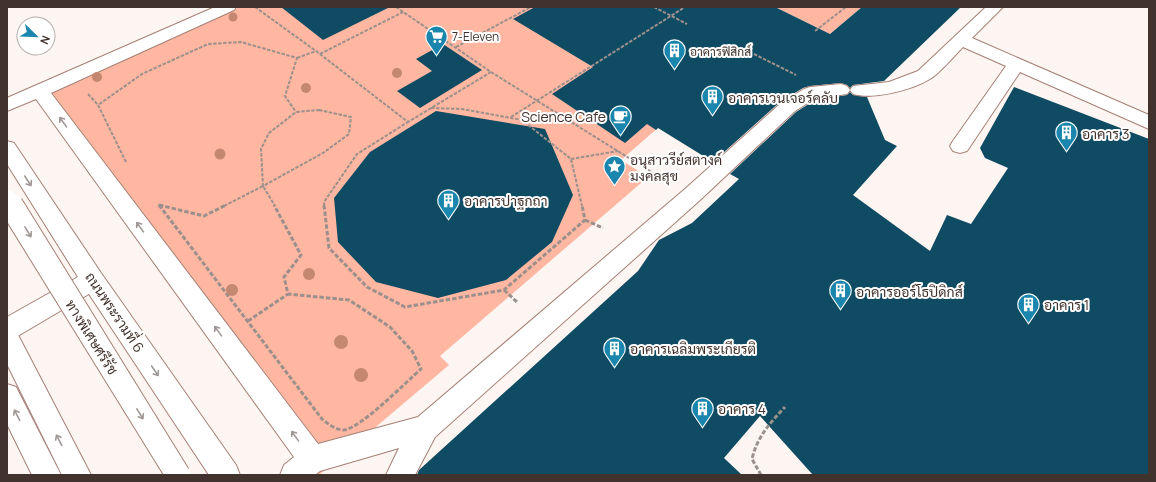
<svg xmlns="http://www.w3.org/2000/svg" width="1156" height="482" font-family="Manrope,Sarabun,sans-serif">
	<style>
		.green { fill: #ffb7a2 }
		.building { fill: #0f4b62 }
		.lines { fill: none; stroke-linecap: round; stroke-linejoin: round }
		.minor-casing { stroke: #a58075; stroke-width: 2 }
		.major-casing { stroke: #a58075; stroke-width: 2 }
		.highway-casing { stroke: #a58075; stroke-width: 2 }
		.path-far1 { stroke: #9c908c; stroke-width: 2; stroke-dasharray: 3.5 1.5; stroke-linecap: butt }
		.path { stroke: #9c908c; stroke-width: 3; stroke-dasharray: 4.5 2; stroke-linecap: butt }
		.minor { fill: #fff; fill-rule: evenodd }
		.major { fill: #fff; fill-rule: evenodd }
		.highway { fill: #fff; fill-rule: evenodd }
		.highway-bridge-far1-casing { stroke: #a58075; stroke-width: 20; stroke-linecap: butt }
		.highway-bridge-casing { stroke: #a58075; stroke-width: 26; stroke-linecap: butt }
		.highway-bridge-far1 { stroke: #fff; stroke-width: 18 }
		.highway-bridge { stroke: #fff; stroke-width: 24 }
		.tree { fill: #c48770 }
		.oneway { stroke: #a09896 }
		.labels { text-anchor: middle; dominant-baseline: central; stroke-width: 4; stroke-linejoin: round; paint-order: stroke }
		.far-poi-label { font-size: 12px; fill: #42322d; stroke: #fff; text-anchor: start }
		.poi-label { font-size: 14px; fill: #42322d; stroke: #fff; text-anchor: start }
		.street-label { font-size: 14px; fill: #42322d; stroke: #fff }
	</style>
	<rect width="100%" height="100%" fill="#fdf5f2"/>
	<path class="green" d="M240 7H576L535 32 585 59 648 14 659 127 621 160 648 177 440 356 449 365 319 475H313L35 98Z
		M775 7H862L830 34Z"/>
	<path class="building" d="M281 7H390L323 40Z
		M535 7H775L830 34 862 7H961L884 81 853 85 850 88 847 85 841 83 810 86 803 88 780 102 713 162 658 128 656 130 647 124 625 143 552 94 593 67 513 19Z
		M443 44 482 70 420 108 397 91 432 71 416 59Z
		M1014 87 1149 139V475H813L760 416 724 458 742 475H417L419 470 638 271 659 240 692 223 739 179 730 174 796 112 815 100 847 95 850 92 853 95 867 97 885 140 897 146 853 195 930 251 947 215 971 224 1008 168 985 158 980 148Z
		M436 111 545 129 573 195 552 242 506 280 438 298 376 282 338 242 334 198 370 152Z"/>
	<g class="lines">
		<defs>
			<path id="minor" d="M215 7H236L234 10 51 93 318 444 418 417 685 189 781 103 804 89 810 87 841 84 847 86 850 90 853 86 889 82 918 71 986 7H1003L972 38 1149 115V129L1020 72 967 151 960 153 953 151 950 146 953 141 1006 66 963 47C954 56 940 73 930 79 912 90 873 100 853 94L850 90 847 94 814 99 795 111 699 201 435 437 415 475H386L399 448 320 471 315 475H280L284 465 294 457 36 99 7 111V98Z"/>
			<path id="major" d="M7 141 14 143 101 273 236 465 240 475H209L89 294 16 337 7 340V317L78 277 7 164Z
				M7 384 16 387 61 475H32L7 424Z"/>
			<path id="highway" d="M7 328 16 331 91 475H62L7 364Z"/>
		</defs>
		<use href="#minor" class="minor-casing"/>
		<use href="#major" class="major-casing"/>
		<use href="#highway" class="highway-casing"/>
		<path class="path-far1" d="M255 7 316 51 408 122 491 72
			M396 7 491 72 669 183
			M654 7 687 24
			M815 31 846 7
			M456 47 531 7
			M320 54 403 12
			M754 54 796 75
			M297 58 316 51
			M88 94 98 105
			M431 108 462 109 522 120 571 159 582 206
			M319 110 351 117 349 134 323 153 263 186 261 149 269 133 296 112Z
			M511 117 685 7
			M571 159 618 151
			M126 162 98 105 142 74 208 44 241 42 297 58 285 96 296 112
			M160 206 159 205 163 206
			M224 206 263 186 275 206
			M324 206V202L357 154 408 122"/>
		<path class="path" d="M159 205 322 419C328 424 336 430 344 430 361 428 406 382 421 369L412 351 390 327 349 300 288 294 284 277 301 255 274 205
			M159 205 204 216 226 205
			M324 205 329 248 367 287 405 307 504 290 585 220 582 205
			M585 220 603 228
			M504 290 517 302
			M248 321 288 294
			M761 475 752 459C757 437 770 423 785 407"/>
		<use href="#minor" class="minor"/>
		<use href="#major" class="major"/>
		<use href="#highway" class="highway"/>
		<defs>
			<path id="highway-bridge-far1" d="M7 199 11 206"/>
			<path id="highway-bridge" d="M11 205 178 475"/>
		</defs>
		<use href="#highway-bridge-far1" class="highway-bridge-far1-casing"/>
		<use href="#highway-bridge" class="highway-bridge-casing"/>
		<use href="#highway-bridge-far1" class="highway-bridge-far1"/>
		<use href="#highway-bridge" class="highway-bridge"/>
	</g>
	<g class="tree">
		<circle cx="233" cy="17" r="4.5"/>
		<circle cx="397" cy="73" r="5"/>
		<circle cx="97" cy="77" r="5"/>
		<circle cx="306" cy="88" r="5"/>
		<circle cx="220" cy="154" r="5.5"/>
		<circle cx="309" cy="274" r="6"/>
		<circle cx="232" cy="290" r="6"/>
		<circle cx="341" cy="342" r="7"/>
		<circle cx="361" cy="375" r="7"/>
	</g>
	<defs><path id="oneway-shaft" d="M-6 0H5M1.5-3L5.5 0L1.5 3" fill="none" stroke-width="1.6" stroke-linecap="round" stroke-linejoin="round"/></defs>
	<g class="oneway">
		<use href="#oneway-shaft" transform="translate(63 122) rotate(-126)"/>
		<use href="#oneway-shaft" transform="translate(28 181) rotate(57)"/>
		<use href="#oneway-shaft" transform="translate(140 227) rotate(-126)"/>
		<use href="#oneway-shaft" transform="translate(28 232) rotate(58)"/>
		<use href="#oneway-shaft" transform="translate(218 331) rotate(-126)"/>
		<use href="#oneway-shaft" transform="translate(155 371) rotate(56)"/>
		<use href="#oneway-shaft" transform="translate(140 414) rotate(58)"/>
		<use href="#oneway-shaft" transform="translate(17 415) rotate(-117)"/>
		<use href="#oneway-shaft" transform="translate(295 436) rotate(-126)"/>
		<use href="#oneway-shaft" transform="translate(59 440) rotate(-117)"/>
	</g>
	<defs>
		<symbol id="supermarket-pin" viewBox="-11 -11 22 30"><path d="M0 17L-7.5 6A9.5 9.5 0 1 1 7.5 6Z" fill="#1a86ad" stroke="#fff"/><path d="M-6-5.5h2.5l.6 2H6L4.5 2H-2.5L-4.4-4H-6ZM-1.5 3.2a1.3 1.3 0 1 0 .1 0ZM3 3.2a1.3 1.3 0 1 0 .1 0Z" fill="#fff"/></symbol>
		<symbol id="building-pin" viewBox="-11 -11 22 30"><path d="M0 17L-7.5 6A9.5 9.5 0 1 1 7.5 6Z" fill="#1a86ad" stroke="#fff"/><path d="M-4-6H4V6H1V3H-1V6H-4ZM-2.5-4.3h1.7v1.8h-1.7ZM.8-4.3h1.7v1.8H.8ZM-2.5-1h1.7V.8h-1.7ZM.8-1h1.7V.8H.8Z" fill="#fff"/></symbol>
		<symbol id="cafe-pin" viewBox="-11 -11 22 30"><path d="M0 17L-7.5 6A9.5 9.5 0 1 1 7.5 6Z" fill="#1a86ad" stroke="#fff"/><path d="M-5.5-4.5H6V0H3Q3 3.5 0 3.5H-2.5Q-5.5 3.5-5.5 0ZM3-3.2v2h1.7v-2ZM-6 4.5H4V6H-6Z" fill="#fff"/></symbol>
		<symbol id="sight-pin" viewBox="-11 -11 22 30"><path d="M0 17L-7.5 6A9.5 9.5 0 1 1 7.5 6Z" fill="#1a86ad" stroke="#fff"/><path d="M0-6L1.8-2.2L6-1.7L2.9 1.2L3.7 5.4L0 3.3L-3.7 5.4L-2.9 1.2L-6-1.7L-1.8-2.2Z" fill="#fff"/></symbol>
	</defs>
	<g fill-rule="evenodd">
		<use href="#supermarket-pin" x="424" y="24" width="25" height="34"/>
		<use href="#building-pin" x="662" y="38" width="25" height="34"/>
		<use href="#building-pin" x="700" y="84" width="25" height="34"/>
		<use href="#cafe-pin" x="608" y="104" width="25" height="34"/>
		<use href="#building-pin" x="1054" y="120" width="25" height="34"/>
		<use href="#sight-pin" x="602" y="154" width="25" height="34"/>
		<use href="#building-pin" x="436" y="188" width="25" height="34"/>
		<use href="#building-pin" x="828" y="278" width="25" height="34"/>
		<use href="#building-pin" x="1016" y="292" width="25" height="34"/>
		<use href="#building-pin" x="602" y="336" width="25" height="34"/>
		<use href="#building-pin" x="690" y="396" width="25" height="34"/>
	</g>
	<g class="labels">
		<g class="far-poi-label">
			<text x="452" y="36">7-Eleven</text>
			<text x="690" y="51">อาคารฟิสิกส์</text>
		</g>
		<g class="poi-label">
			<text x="728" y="97">อาคารเวนเจอร์คลับ</text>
			<text x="606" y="116" text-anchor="end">Science Cafe</text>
			<text x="1082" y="133">อาคาร 3</text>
			<text x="630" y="159">อนุสาวรีย์สตางค์<tspan x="630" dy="16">มงคลสุข</tspan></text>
			<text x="464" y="200">อาคารปาฐกถา</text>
			<text x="856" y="291">อาคารออร์โธปิดิกส์</text>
			<text x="1044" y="304">อาคาร 1</text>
			<text x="630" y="348">อาคารเฉลิมพระเกียรติ</text>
			<text x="718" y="408">อาคาร 4</text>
		</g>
		<g class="street-label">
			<text transform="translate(115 312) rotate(56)">ถนนพระรามที่ 6</text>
			<text transform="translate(92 337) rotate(58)">ทางพิเศษศรีรัช</text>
		</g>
	</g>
	<rect width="1156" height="482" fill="none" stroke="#42322d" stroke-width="16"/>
	<g transform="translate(36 36) rotate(113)"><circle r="19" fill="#ffffff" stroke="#b3adab"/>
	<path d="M0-3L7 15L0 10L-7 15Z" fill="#1a86ad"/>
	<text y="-6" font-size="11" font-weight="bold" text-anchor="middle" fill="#42322d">N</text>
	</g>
</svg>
